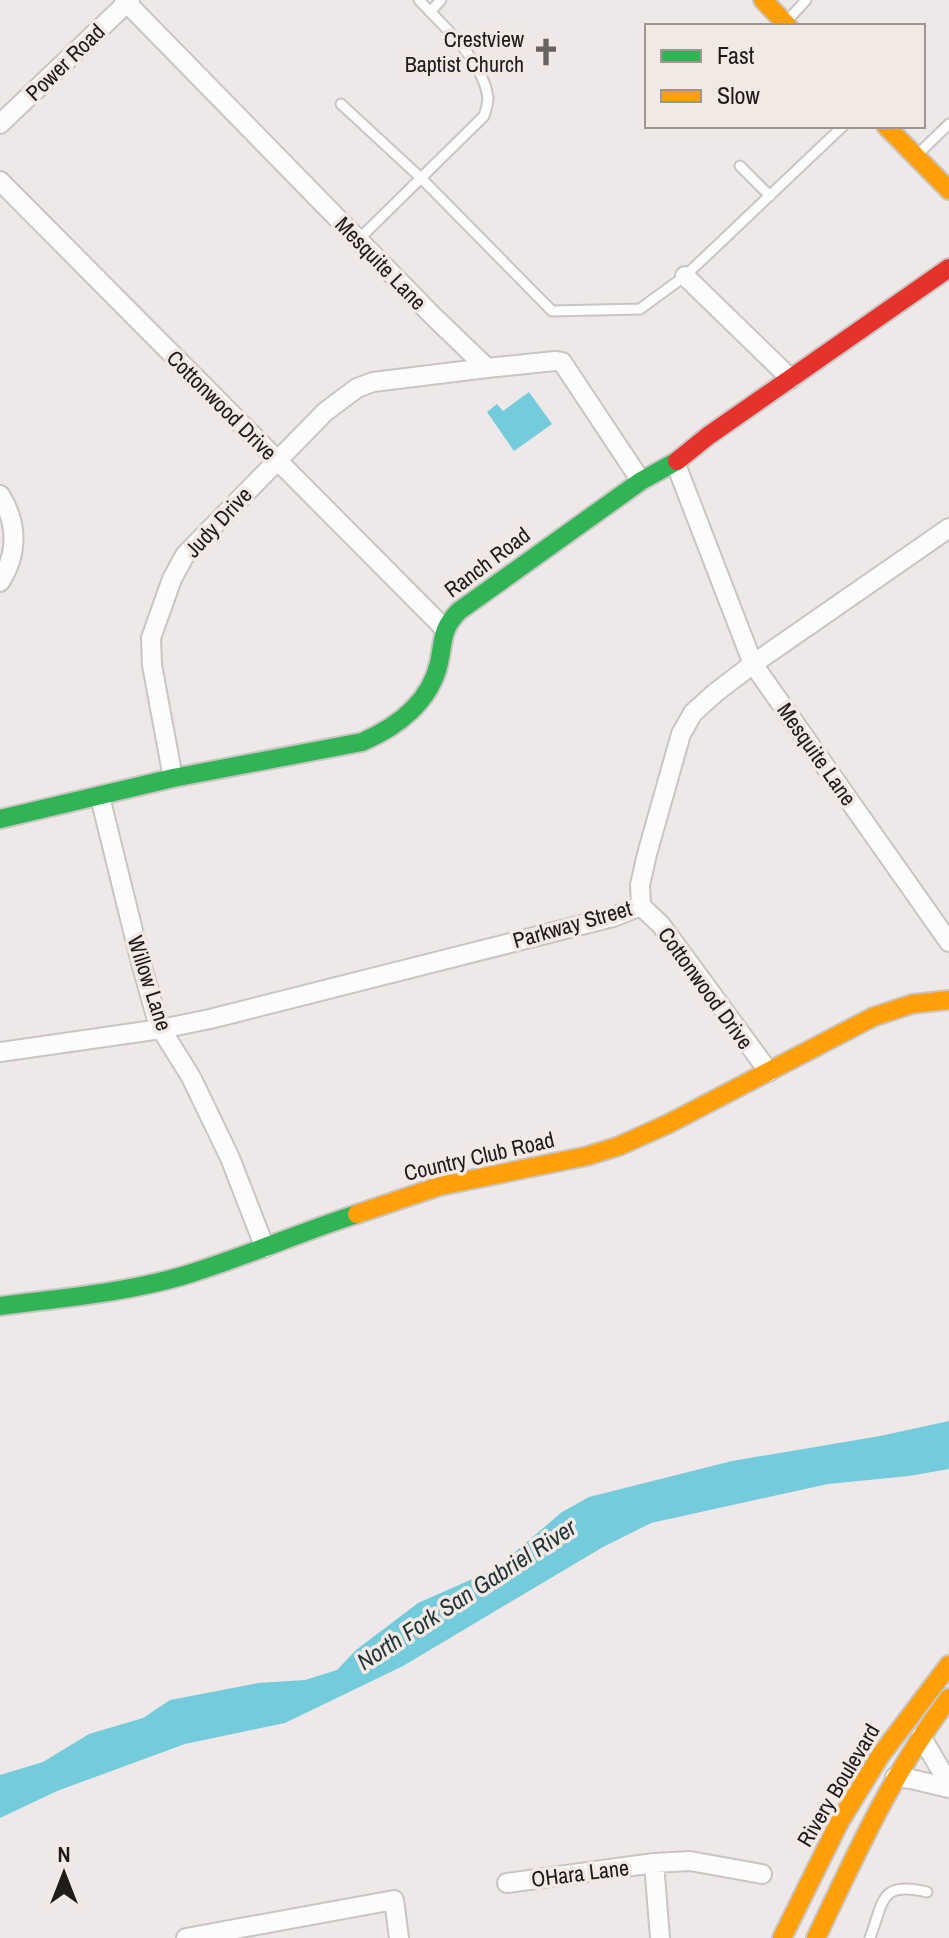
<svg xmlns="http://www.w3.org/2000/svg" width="949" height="1938" font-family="'Archivo Narrow',sans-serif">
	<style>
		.water { fill: #74cbdb }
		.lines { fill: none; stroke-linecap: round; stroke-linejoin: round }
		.lane-casing { stroke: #c8c5c3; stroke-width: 13 }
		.street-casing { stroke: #c8c5c3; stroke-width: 22 }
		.fast-casing { stroke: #c8c5c3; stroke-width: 22 }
		.slow-casing { stroke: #c8c5c3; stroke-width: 22 }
		.jam-casing { stroke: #c8c5c3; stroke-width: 22 }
		.lane { stroke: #fcfcfc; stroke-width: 9 }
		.street { stroke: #fcfcfc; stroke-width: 18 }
		.fast { stroke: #30b455; stroke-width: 18 }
		.slow { stroke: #ff9f0a; stroke-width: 18 }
		.jam { stroke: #e5322d; stroke-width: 18 }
		.labels { text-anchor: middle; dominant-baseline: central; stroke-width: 7; stroke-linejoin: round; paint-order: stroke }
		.poi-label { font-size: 22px; fill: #1e1b1a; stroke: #f2e8e4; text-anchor: end }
		.street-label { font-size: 22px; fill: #1e1b1a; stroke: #f2e8e4 }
		.water-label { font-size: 24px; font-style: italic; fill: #1f3539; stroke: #f2e8e4 }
	</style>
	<rect width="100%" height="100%" fill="#eee9e8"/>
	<path class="water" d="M529 392 552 424 514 451 487 412 497 404 503 411Z
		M949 1421V1469L909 1476 828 1484 651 1523 603 1547 403 1666 285 1723 185 1744 57 1791 0 1818V1775L43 1762 89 1734 143 1718 170 1700 258 1683 305 1680 337 1670 356 1650 418 1603 495 1569 562 1512 589 1497 732 1461 880 1436Z"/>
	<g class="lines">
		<defs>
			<path id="lane" d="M430 12 441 0
				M785 23 806 0
				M341 104 421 178 552 311 640 309 685 276 843 126
				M918 154 949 124
				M740 166 770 196
				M358 240 484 116C486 110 488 104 488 97 482 59 444 27 419 0
				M870 1938C884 1900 880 1881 927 1892"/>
			<path id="street" d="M124 0 433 316 487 368 555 361 562 362 641 481
				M0 124 130 0
				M0 181 445 629
				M685 276 791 379
				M675 462 753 664 949 942
				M0 495C18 523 18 554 0 582
				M173 778 152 665 151 638 172 579 185 555 325 412 357 388 373 382 487 368
				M100 797 141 963 156 1016 161 1029 191 1077 230 1158 265 1248
				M641 906 640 885 647 854 681 734 693 713 715 693 753 664 949 528
				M641 906 661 925 769 1072
				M0 1052 161 1029 210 1019 613 917 641 906
				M921 1736 949 1784
				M895 1777 911 1779 949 1788
				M654 1863 660 1938
				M507 1883 654 1863 690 1861 762 1874
				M186 1938 394 1900 399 1938"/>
			<path id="fast" d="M0 819 173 778 362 742C397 727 430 702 439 663 444 640 441 629 459 611L641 481 677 461
				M0 1306C61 1298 123 1293 182 1276 242 1258 298 1233 357 1214"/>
			<path id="slow" d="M763 0 788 26
				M886 126 949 190
				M357 1214 440 1186 587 1156 619 1146 668 1124 873 1017 912 1004 949 1000
				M782 1938 840 1821 880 1756 949 1665
				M816 1938C857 1852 891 1775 949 1698"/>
			<path id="jam" d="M677 461 708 436 949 268"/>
		</defs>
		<use href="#lane" class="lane-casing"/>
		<use href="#street" class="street-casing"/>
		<use href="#fast" class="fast-casing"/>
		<use href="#slow" class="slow-casing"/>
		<use href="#jam" class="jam-casing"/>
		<use href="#lane" class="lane"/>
		<use href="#street" class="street"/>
		<use href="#fast" class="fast"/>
		<use href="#slow" class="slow"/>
		<use href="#jam" class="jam"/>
	</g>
	<defs>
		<symbol id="church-bare" viewBox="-9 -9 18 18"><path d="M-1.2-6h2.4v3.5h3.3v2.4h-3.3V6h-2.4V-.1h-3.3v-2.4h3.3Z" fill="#676362" stroke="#f2e8e4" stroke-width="2.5" paint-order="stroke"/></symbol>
	</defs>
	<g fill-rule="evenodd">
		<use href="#church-bare" x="526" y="32" width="40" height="40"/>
	</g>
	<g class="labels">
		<g class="poi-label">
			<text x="524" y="39">Crestview<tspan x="524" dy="25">Baptist Church</tspan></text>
		</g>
		<g class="street-label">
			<text transform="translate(65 62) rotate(-44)">Power Road</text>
			<text transform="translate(381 263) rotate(46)">Mesquite Lane</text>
			<text transform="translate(222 405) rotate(45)">Cottonwood Drive</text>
			<text transform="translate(218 522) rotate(-47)">Judy Drive</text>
			<text transform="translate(487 562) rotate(-37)">Ranch Road</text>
			<text transform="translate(817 754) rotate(55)">Mesquite Lane</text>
			<text transform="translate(572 924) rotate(-16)">Parkway Street</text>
			<text transform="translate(150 983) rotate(72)">Willow Lane</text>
			<text transform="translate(706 988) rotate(54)">Cottonwood Drive</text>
			<text transform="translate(479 1156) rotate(-13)">Country Club Road</text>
			<text transform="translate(838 1785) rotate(-59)">Rivery Boulevard</text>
			<text transform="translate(580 1873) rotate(-7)">OHara Lane</text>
		</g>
		<g class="water-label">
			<text transform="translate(466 1594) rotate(-33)">North Fork San Gabriel River</text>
		</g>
	</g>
	<rect x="645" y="24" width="280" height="104" fill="#f2e8e4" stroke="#9d9693" stroke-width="2"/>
	<rect x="661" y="50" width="40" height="12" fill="#30b455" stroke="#9d9693" stroke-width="2"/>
	<text x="717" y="64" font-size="24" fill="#1e1b1a">Fast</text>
	<rect x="661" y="90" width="40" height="12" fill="#ff9f0a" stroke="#9d9693" stroke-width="2"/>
	<text x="717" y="104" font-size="24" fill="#1e1b1a">Slow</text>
	<g transform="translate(64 1874)" stroke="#f2e8e4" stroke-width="6" paint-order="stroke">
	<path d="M0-6L14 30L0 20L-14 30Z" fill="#1e1b1a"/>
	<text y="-12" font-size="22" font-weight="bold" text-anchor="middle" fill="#1e1b1a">N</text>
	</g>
</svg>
